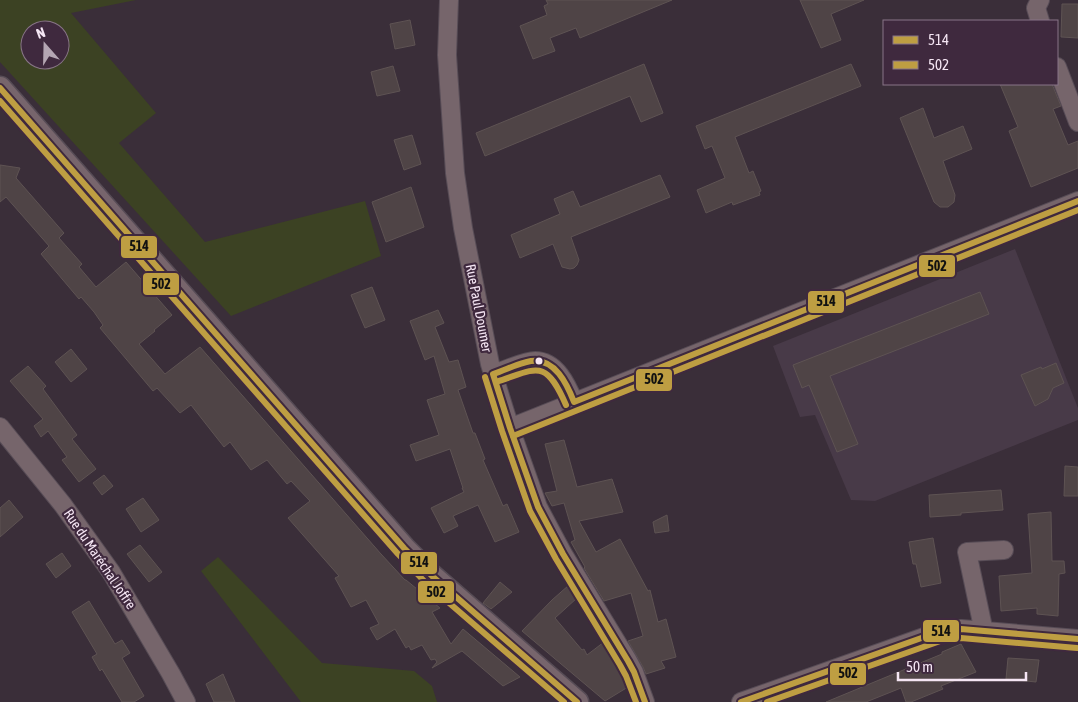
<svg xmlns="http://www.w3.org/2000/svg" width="1078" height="702" font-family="'Asap Condensed',sans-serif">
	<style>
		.education { fill: #483a48 }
		.green { fill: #3c4223; fill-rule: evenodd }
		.building { fill: #4f4446; stroke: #5e5353 }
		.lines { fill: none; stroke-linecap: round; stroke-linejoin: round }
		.minor-casing { stroke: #574c56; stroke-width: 20 }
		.major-casing { stroke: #574c56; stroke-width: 25 }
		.minor { stroke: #76656b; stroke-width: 18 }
		.major { stroke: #77656c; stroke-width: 22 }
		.bus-1-casing { stroke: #3f293e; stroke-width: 10 }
		.bus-2-casing { stroke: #3f293e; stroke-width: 10 }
		.bus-1 { stroke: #be9e42; stroke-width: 6 }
		.bus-2 { stroke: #be9e42; stroke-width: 6 }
		.bus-dot { fill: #f5e6f4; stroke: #3f293e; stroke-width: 2 }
		.labels { text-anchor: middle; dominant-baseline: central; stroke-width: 4.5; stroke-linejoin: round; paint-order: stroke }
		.street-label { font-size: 14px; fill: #f5e6f4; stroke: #3f293e }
		.line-badge { stroke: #3f293e; stroke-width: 2 }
		.pale-badge-label { font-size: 14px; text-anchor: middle; font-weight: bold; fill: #111 }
	</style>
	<rect width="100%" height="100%" fill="#3a2e39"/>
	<path class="education" d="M1015 249 1078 408V420L875 501 851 500 815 415 800 417 773 346Z"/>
	<path class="green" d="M0 0H136L71 13 156 113 119 143 205 242 365 201 381 256 231 316 0 62ZM30 30H60V60H30Z
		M218 557 322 663 414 671 432 686 437 702H301L201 571Z"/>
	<path class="building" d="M546 0H672L580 38 576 28 550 38 555 51 533 59 520 26 547 15 544 6 548 4Z
		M800 0H864L831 14 841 40 821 48Z
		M1062 4H1078V38L1061 37Z
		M410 20 415 45 395 49 390 24Z
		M644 64 663 113 641 122 630 96 485 156 476 133Z
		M851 64 861 86 735 137 749 173 753 171 761 191 759 192 760 195 733 205 732 202 706 213 697 190 725 178 712 146 705 149 696 126Z
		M393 66 400 91 377 96 371 72Z
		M1000 84H1052L1061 106 1053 109 1068 145 1078 141V168L1031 187 1009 131 1018 127Z
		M923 108 934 138 963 126 972 149 943 161 955 195 954 202 948 207H940L934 202 900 118Z
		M412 135 421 164 404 170 394 140Z
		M0 165 20 168 16 178 64 233 59 238 82 264 79 267 96 287 126 262 172 315 154 330 155 331 139 344 165 374 200 347 381 554 405 580H406L440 608 432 612 451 644 463 629 520 677 503 686 462 651 432 668 437 662 435 659 431 660 422 645 411 650 409 646 406 648 395 629 377 640 370 628 379 624 366 600 351 607 335 578 339 576 288 518 310 501 291 481 287 484 267 460 251 470 230 442 224 447 191 405 180 413 157 388 153 391 100 328 103 325 94 312 81 297 79 299 41 254 49 246 6 197 0 202Z
		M660 175 670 197 571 237 579 260 577 265 574 268 570 269 562 267 553 244 520 258 511 235 560 214 554 199 573 191 580 207Z
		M411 187 424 227 386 242 372 202Z
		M372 287 385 320 365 328 351 295Z
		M980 292 989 314 830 376 858 444 837 452 809 385 802 388 793 365Z
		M438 310 444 323 435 327 449 362 458 360 466 387 458 390 473 433H475L485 459 483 460 503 506 507 504 519 532 495 542 478 505 453 516 458 526 444 533 431 508 464 492 462 488H463L450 449 416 461 410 445 439 435 427 400 445 394 434 356 425 360 410 321Z
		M71 349 87 369 71 382 55 362Z
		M1056 363 1064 383 1053 388 1048 399 1035 406 1021 375 1041 367 1042 369Z
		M28 366 46 386 43 389 77 435 72 439 96 469 79 482 62 460 67 457 48 431 41 437 34 426 43 419 10 381Z
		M564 440 577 487 612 479 623 512 579 521 596 552 620 539 648 591 650 590 658 622 666 619 676 657 661 661 665 668 646 674 643 667 628 641 643 636 631 593 604 601 584 568 585 567 571 542 575 540 564 503 552 506 545 493 557 491 545 444Z
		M1065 466 1078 467V496H1064Z
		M104 475 113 486 102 495 93 483Z
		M1001 490 1003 510 961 513V515L930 517 929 495Z
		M143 498 159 520 141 532 126 509Z
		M9 500 23 517 0 537V508Z
		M1051 512 1052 561H1064L1065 573 1059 574 1058 616 1037 614V608L1001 611 999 576 1032 573 1028 514Z
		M667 515 669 531 655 533 653 522Z
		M933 538 941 583 921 587 916 564H913L909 542Z
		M140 545 162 572 149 582 127 554Z
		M62 553 71 566 56 578 46 564Z
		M500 582 512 592 491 609 483 603Z
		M569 585 577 598 555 618 582 650 584 649 587 655 604 642 624 676 628 687 605 701 522 631 552 600Z
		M89 601 115 644 122 640 130 653 122 658 144 696 134 702H122L102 669 100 671 92 657 97 654 72 612Z
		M961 644 976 672 941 686 943 689 911 702H906L901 688 866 702H826L942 654V652Z
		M1008 658 1039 660 1036 682 1006 679Z
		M223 674 235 702H214L206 684Z"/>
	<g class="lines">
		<defs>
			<path id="minor" d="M449 0 447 55 455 173 463 228 490 364 510 428 538 507 563 554 628 661 634 672 645 702
				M1040 0 1036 8 1040 21
				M1057 67 1078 122
				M493 374C504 371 524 361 535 361 556 361 567 385 574 402
				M0 427 63 505 111 572 171 674 186 702
				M510 428 1078 201
				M984 632 967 552 1004 550
				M741 702 944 630 961 629 1078 639"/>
			<path id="major" d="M0 88 404 548 432 576 577 702"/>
		</defs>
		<use href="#minor" class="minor-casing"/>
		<use href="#major" class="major-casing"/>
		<use href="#minor" class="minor"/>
		<use href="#major" class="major"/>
		<defs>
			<path id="bus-1" d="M0 88 404 548 432 576 577 702
				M493 374 510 428 538 507 563 554 628 661 634 672 645 702
				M493 374C506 370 518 363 531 361 555 358 567 384 574 402
				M574 402 1078 201
				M741 702 944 630 961 629 1078 639"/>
			<path id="bus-2" d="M0 101 398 554 426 583 564 702
				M485 377 502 431 530 511 556 559 620 665 626 676 636 702
				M496 382C537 369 545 357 566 405
				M513 436 1078 210
				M767 702 946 639 961 638 1077 648"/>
		</defs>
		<use href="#bus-1" class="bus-1-casing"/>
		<use href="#bus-2" class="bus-2-casing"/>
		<use href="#bus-1" class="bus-1"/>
		<use href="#bus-2" class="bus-2"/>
	</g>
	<circle class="bus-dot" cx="539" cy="361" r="4.5"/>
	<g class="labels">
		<g class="street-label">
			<text transform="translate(479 308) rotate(79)">Rue Paul Doumer</text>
			<text transform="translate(100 559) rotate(56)">Rue du Maréchal Joffre</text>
		</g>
	</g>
	<g class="line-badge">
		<rect x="120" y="235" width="38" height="24" rx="5" fill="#be9e42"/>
		<rect x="918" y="254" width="38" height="24" rx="5" fill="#be9e42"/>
		<rect x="142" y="272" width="38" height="24" rx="5" fill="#be9e42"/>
		<rect x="807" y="290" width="38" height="24" rx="5" fill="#be9e42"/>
		<rect x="635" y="368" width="38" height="24" rx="5" fill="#be9e42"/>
		<rect x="400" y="551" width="38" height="24" rx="5" fill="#be9e42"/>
		<rect x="417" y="580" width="38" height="24" rx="5" fill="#be9e42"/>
		<rect x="922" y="619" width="38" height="24" rx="5" fill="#be9e42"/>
		<rect x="829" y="662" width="38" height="24" rx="5" fill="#be9e42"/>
	</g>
	<g class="pale-badge-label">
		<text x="139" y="251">514</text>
		<text x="937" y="271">502</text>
		<text x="161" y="289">502</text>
		<text x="826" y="306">514</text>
		<text x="654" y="384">502</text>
		<text x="419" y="567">514</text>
		<text x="436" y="597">502</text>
		<text x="941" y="636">514</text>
		<text x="848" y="678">502</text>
	</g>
	<rect x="883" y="20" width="175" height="65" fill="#3f293e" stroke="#887587"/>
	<rect x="893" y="36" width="25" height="8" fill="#be9e42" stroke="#887587"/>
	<text x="928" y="45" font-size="15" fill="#f5e6f4">514</text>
	<rect x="893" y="61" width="25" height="8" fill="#be9e42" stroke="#887587"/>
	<text x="928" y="70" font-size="15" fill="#f5e6f4">502</text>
	<g transform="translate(45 45) rotate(340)"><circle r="24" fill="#3f293e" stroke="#887587"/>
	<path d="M0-4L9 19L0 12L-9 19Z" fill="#b4a6b3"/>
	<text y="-8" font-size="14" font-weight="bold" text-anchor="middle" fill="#f5e6f4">N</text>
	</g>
	<path d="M898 672v8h128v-8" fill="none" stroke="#f5e6f4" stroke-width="2.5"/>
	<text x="906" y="672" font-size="15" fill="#f5e6f4" stroke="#3f293e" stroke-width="4" paint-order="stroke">50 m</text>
</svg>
